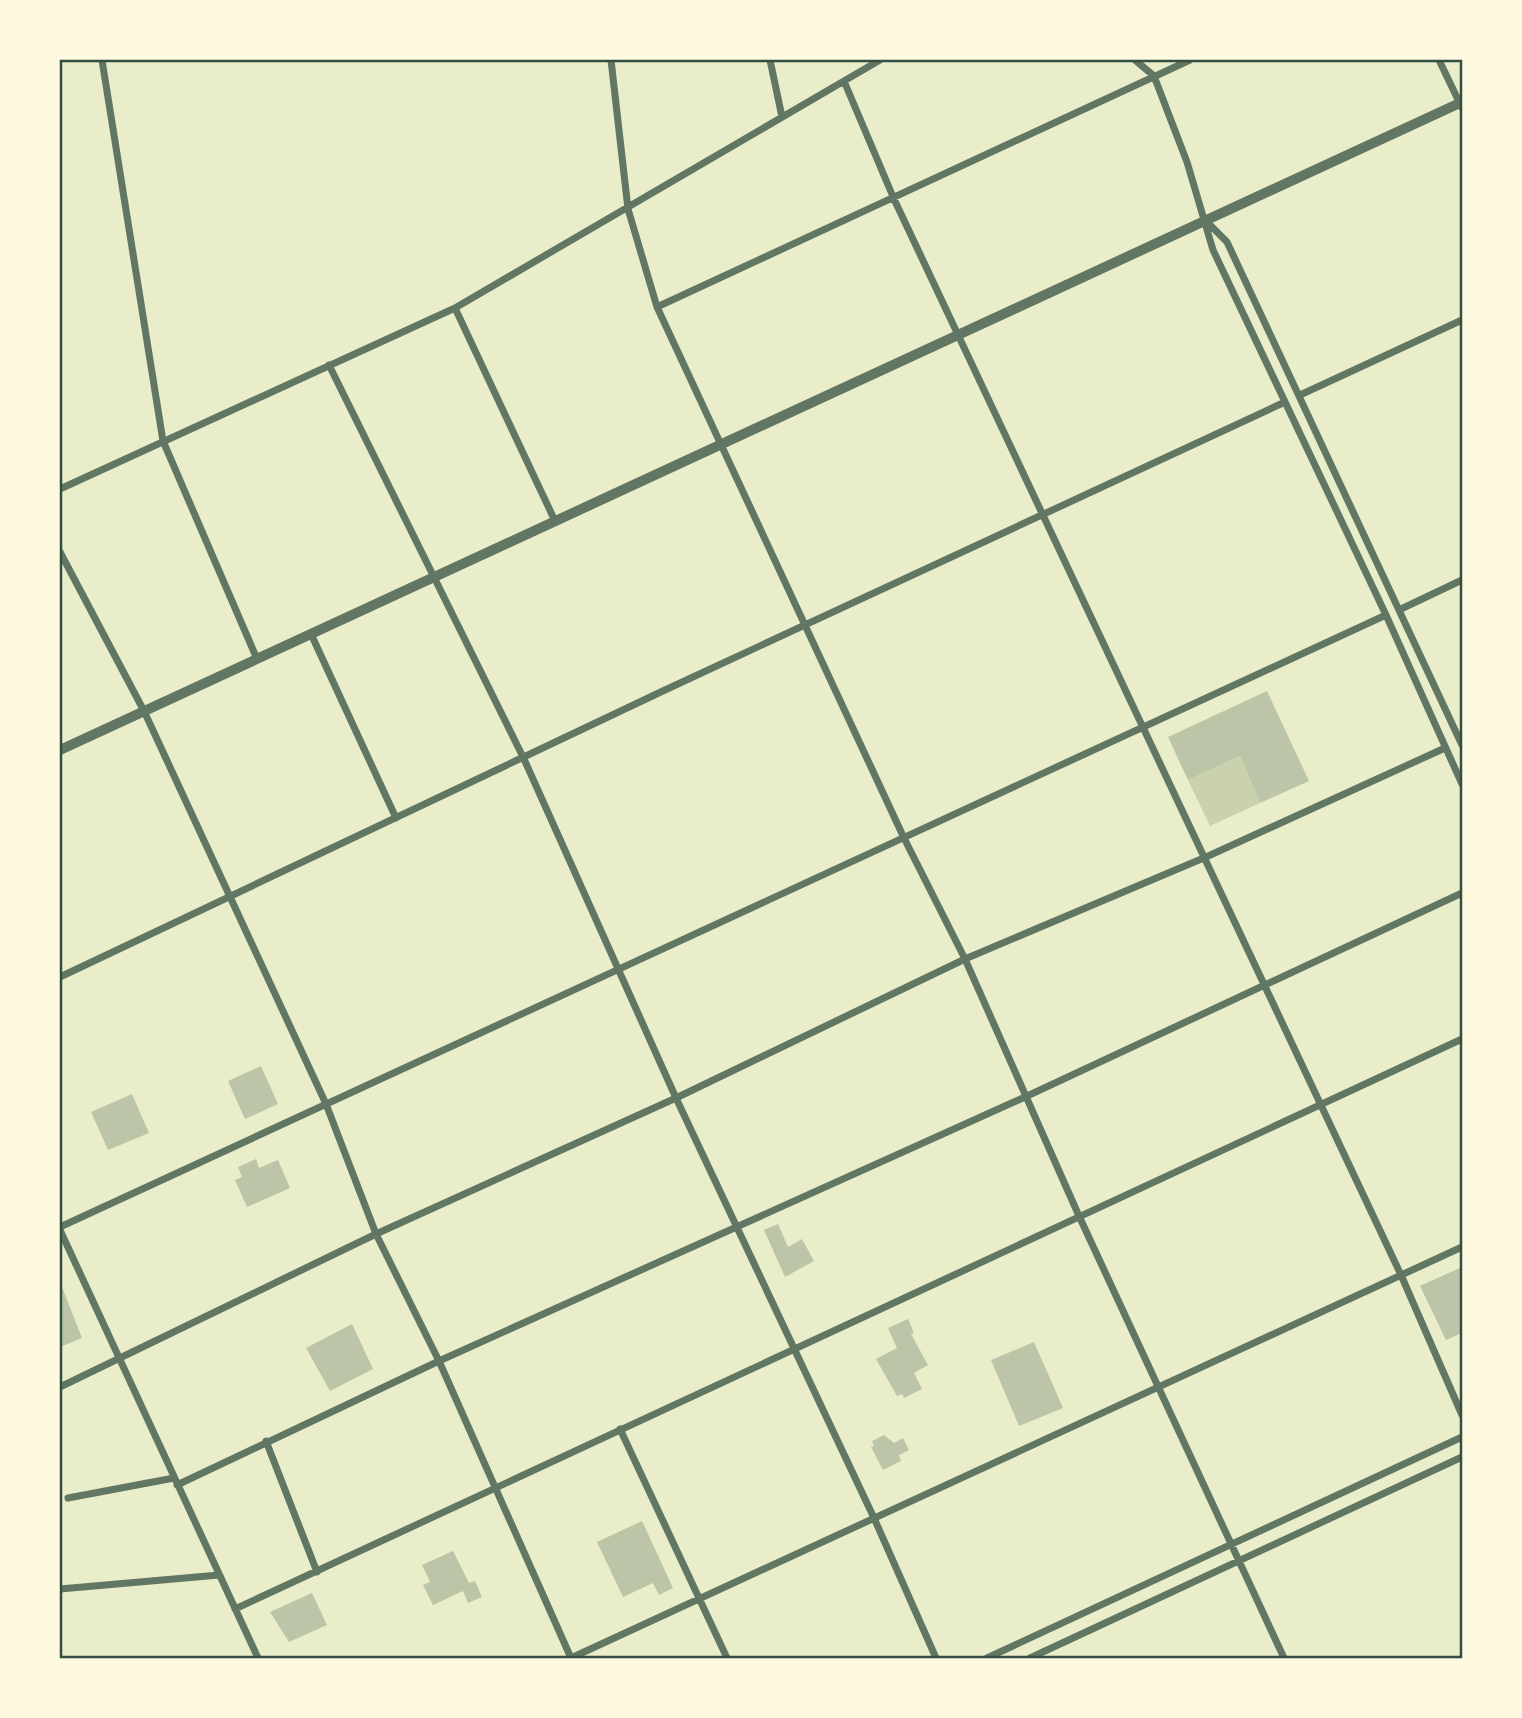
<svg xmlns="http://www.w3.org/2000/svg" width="1522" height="1718" font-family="'Source Sans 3',sans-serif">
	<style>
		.green { fill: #cad2ad }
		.building { fill: #bcc5a7 }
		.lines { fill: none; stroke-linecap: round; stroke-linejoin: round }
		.minor { stroke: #617663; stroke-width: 7 }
		.tertiary { stroke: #617663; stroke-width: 10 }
		.neatline { fill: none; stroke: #344e41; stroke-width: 2.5 }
	</style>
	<rect width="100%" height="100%" fill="#e9edc9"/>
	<path class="green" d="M1240 756 1260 803 1210 826 1188 780Z"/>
	<path class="building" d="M1267 691 1309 781 1260 803 1240 756 1188 780 1168 737Z
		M261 1066 278 1104 245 1119 228 1081Z
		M132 1094 149 1133 108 1150 91 1112Z
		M256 1159 259 1168 278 1160 290 1188 247 1207 235 1180 242 1177 238 1167Z
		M778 1224 788 1247 802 1239 814 1261 785 1277 764 1230Z
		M1462 1267V1333L1446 1340 1420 1286Z
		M60 1282 82 1338 60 1347Z
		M908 1319 914 1333 911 1334 928 1365 914 1373 922 1389 904 1398 902 1394 897 1396 876 1359 897 1348 888 1328Z
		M352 1324 373 1369 330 1391 306 1348Z
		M1034 1342 1063 1408 1019 1426 991 1360Z
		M884 1435 894 1443 903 1438 909 1450 899 1455 901 1461 883 1470 871 1447 874 1446 872 1441Z
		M642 1521 673 1588 659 1595 653 1583 623 1597 597 1542Z
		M453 1551 469 1583 475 1581 482 1597 468 1603 463 1591 433 1605 423 1585 430 1582 422 1565Z
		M312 1593 327 1625 289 1642 270 1612Z"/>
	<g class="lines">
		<path class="minor" d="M102 60 163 441 257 659
			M611 60 628 209 657 307 904 838 965 959 1079 1216 1284 1658
			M770 60 782 117
			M1135 60 1154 76 1187 162 1213 250 1386 615 1462 784
			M1439 60 1462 108
			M844 81 894 199 1401 1275 1462 1415
			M1206 221 1227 242 1462 745
			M657 307 1190 60
			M455 308 555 521
			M329 365 524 759 676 1098 874 1518 936 1658
			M1300 395 1462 320
			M60 489 455 308 880 60
			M60 552 144 711 326 1104 376 1234 439 1361 571 1658
			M1401 609 1462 580
			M311 634 396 818
			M60 977 665 690 1285 402
			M60 1227 1386 615
			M60 1230 258 1658
			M60 1387 376 1234 676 1098 965 959 1206 857 1445 748
			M620 1429 727 1658
			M266 1441 317 1572
			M177 1485 439 1361 1025 1097 1462 893
			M68 1498 174 1478
			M60 1589 219 1575
			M235 1609 1462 1039
			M571 1658 1462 1247
			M987 1658 1462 1437
			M1030 1658 1462 1457"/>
		<path class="tertiary" d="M60 750 1462 102"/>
	</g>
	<rect width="1522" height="1718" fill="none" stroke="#fefae0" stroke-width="122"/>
	<rect x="61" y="61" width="1400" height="1596" class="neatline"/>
</svg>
